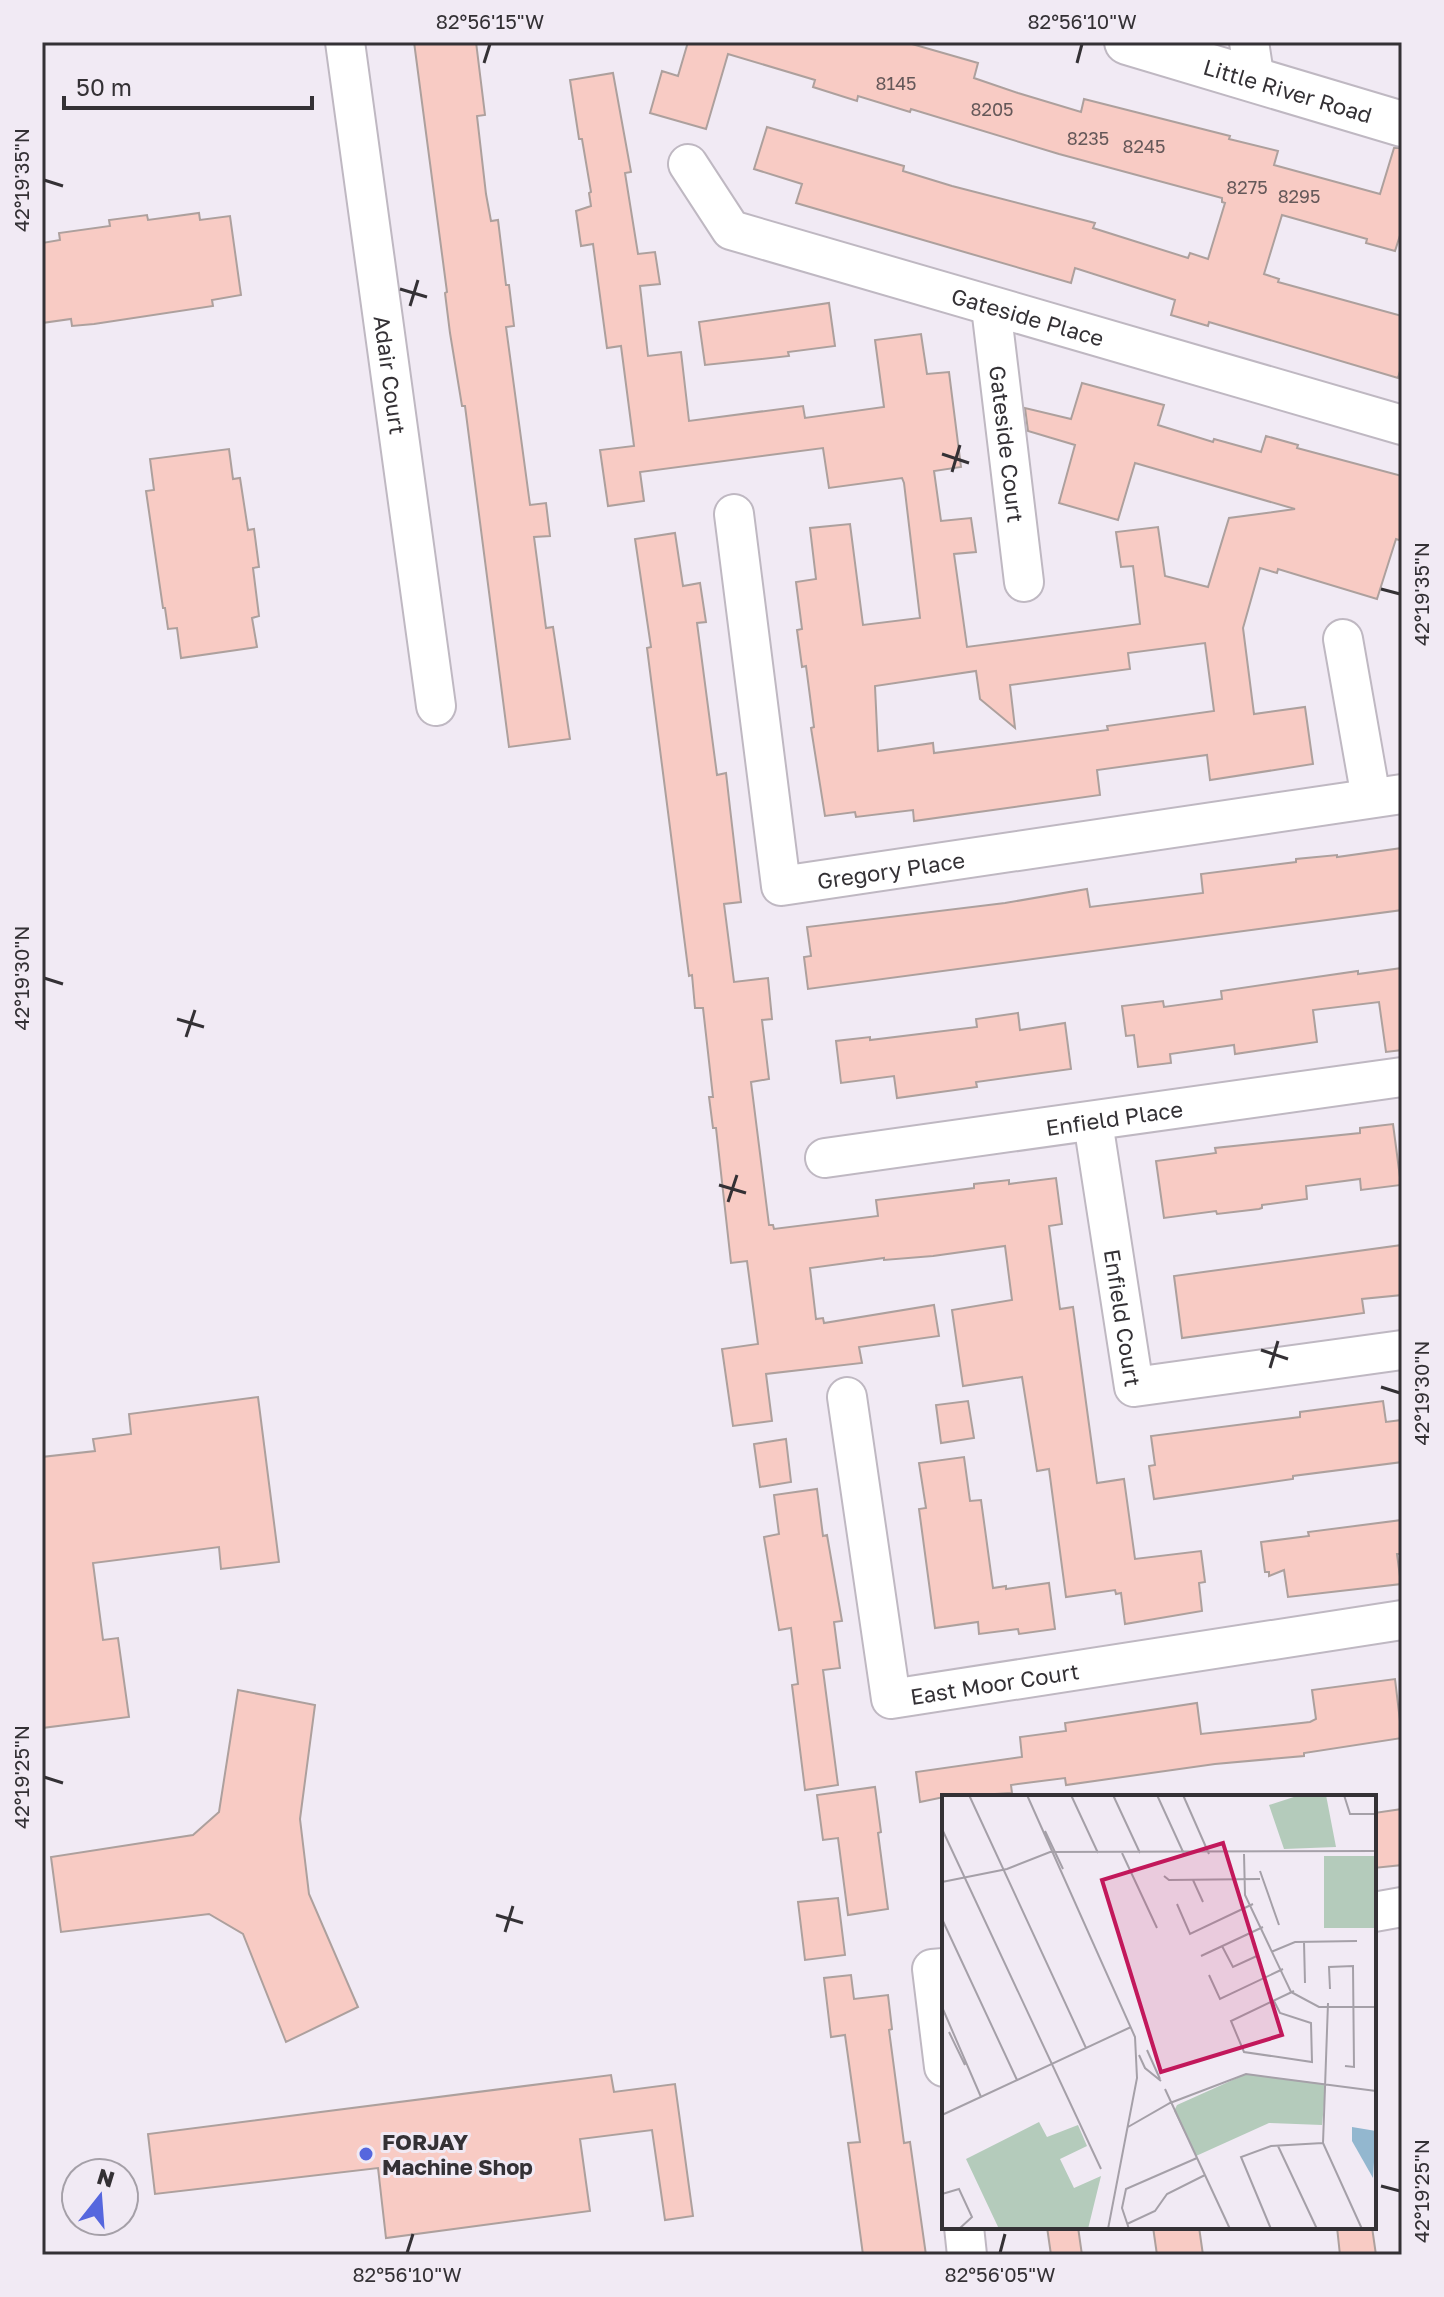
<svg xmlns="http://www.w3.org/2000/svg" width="1444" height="2297" font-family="'Golos Text',sans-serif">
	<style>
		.building { fill: #f8cbc4; stroke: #ada09d; stroke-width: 2; fill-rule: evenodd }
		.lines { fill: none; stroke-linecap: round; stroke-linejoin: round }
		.street-casing { stroke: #bfb8c2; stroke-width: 42 }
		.secondary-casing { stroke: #bfb8c2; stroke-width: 48 }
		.street { stroke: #fff; stroke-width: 38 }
		.secondary { stroke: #fff; stroke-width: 44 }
		.ticks { fill: none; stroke: #343135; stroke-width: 3 }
		.poi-dot { fill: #5667de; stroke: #f1eaf4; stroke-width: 3 }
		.labels { text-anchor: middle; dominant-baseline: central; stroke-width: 6; stroke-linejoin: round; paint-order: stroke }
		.number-label { font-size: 18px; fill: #655859 }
		.street-label { font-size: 22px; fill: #343135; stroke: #f1eaf4 }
		.poi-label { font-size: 22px; font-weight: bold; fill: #343135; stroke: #f1eaf4; text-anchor: start }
		.inset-road { fill: none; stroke: #a5a0a8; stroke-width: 2 }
		.view { fill: #c2185b; fill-opacity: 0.15; stroke: #c2185b; stroke-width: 4 }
		.inset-edge { fill: none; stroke: #343135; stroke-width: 4 }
		.neatline { fill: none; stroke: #343135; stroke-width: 3 }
		.ticks-label { font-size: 20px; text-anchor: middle; fill: #343135 }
	</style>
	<rect width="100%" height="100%" fill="#f1eaf4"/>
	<path class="building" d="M414 42H476L485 115 477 116 486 194 491 221 498 220 506 285H509L514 326 506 327 530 505 546 503 550 536 534 537 546 628 553 627 570 739 509 747 465 406H462L450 333 445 293 447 292Z
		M688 42H905L978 63 974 78 1018 93 1081 112 1084 99 1230 136 1229 139 1278 151 1274 165 1380 194 1394 148H1402V229L1395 251 1366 243 1367 239 1282 215 1264 274 1279 279 1278 282 1402 316V364L1398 378 1209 322 1208 326 1171 315 1175 300 1075 268 1071 283 796 203 802 184 754 169 767 127 904 166 903 171 952 186 1095 223 1093 228 1188 258 1190 253 1208 259 1225 203 1222 202V198L1059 154 911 109 910 112 858 96 857 101 813 87 815 80 728 54 706 129 650 113 662 71 678 76Z
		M613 73 631 172 625 173 638 254 655 252 660 284 640 286 648 356 681 352 689 421 803 406 805 418 884 407 875 340 921 334 927 374 949 372 961 467 934 471 941 521 971 518 976 552 954 554 967 647 1140 624 1133 566 1121 567 1116 532 1158 527 1165 576 1208 587 1229 518 1295 509 1135 463 1118 520 1059 503 1075 445 1028 431 1025 408 1071 419 1082 383 1164 405 1158 425 1213 442 1214 439 1261 452 1266 436 1298 445 1297 448 1402 476V541L1396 539 1377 599 1278 569 1277 573 1260 568 1243 628 1254 714 1305 707 1313 764 1210 780 1207 755 1097 770 1100 795 914 821 913 810 856 817 855 812 825 816 811 728 814 727 806 666 802 667 797 630 802 629 796 582 816 579 810 528 850 524 863 625 920 618 904 483 902 478 829 488 823 448 640 472 644 501 608 506 600 450 634 446 621 346 607 348 593 244 581 246 576 211 591 206 589 193 591 192 582 139H579L570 80ZM1205 643 1214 711 1107 726 1108 730 934 753 933 743 878 751 875 686 976 671 980 699 1015 728 1010 685 1130 669 1128 653Z
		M199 213 200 220 230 216 241 295 212 300 213 306 94 324 72 326 71 319 42 323V243L60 240 59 233 110 226 109 220 147 215 148 220Z
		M829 303 835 346 788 352 789 356 705 365 699 322Z
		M229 449 233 479 240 478 248 530 254 529 259 567 253 568 259 616 252 618 257 647 181 658 177 628 168 629 165 608H163L146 491 154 490 150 459Z
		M675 533 683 586 700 583 706 622 697 623 717 775 726 773 730 808 741 902 724 904 734 982 768 978 772 1019 762 1020 769 1079 751 1082 769 1225H773L774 1229 878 1216 876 1200 974 1188V1184L1009 1180V1184L1056 1178 1062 1224 1049 1226 1060 1309 1073 1307 1097 1483 1124 1479 1135 1559 1201 1551 1205 1582 1199 1583 1202 1611 1125 1624 1121 1593 1116 1594 1115 1590 1066 1597 1049 1469 1037 1471 1022 1377 963 1386 952 1310 1012 1300 1005 1246 933 1256 884 1260V1258L810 1268 816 1319 823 1318 824 1323 934 1305 939 1336 859 1347 862 1363 766 1374 772 1421 733 1426 722 1349 758 1344 747 1261 731 1263 716 1128H713L709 1097H713L703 1008H695L692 975 689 976 647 648 651 647 635 539Z
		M1402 848V910L808 989 804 957 811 956 807 927 1005 903 1087 889 1090 907 1203 893 1201 874 1296 862V859L1337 855V857Z
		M1402 968V1050L1386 1052 1379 1002 1313 1010 1317 1042 1235 1054 1234 1045 1170 1054 1171 1063 1138 1067 1134 1035 1126 1036 1122 1006 1163 1001 1164 1007 1222 999 1221 991 1358 971V974Z
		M1018 1013 1020 1030 1065 1023 1071 1069 976 1082 977 1087 897 1098 894 1076 841 1083 836 1041 870 1037V1040L977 1027 976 1019Z
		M1393 1124 1401 1185 1361 1190 1360 1179 1306 1186 1307 1199 1262 1205V1208L1259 1209 1217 1214 1216 1211 1164 1218 1156 1161 1216 1153 1215 1148 1360 1133V1128Z
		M1402 1245V1295L1362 1299 1364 1313 1182 1338 1174 1276Z
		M258 1397 279 1562 221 1569 219 1547 93 1563 103 1640 118 1638 129 1717 42 1728V1457L95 1451 93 1439 131 1434 129 1414Z
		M968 1401 974 1438 941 1443 936 1405Z
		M1383 1401 1386 1422 1402 1420V1462L1293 1476V1479L1154 1499 1149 1466 1155 1465 1151 1436 1300 1417V1412Z
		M786 1439 791 1482 760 1487 754 1444Z
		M964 1457 970 1501 981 1500 993 1588 1006 1586V1589L1049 1583 1055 1629 1019 1634 1018 1629 979 1634 978 1622 935 1628 919 1509 926 1508 919 1463Z
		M817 1489 823 1536 827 1535 842 1621 834 1622 840 1668 823 1670 838 1785 805 1790 792 1685 798 1684 791 1628 779 1630 764 1537 779 1534 774 1495Z
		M1402 1520V1554H1397L1401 1584 1288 1597 1284 1570 1269 1576V1572H1265L1261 1542 1309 1536 1308 1532Z
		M1395 1679 1402 1738 1304 1753V1756L1215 1764 1066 1785 1065 1778 1011 1785 1012 1793 944 1797 920 1802 916 1772 1022 1757 1020 1737 1066 1731 1065 1723 1197 1703 1201 1734 1310 1722 1316 1719 1312 1690Z
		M238 1690 315 1705 300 1819 309 1894 358 2007 286 2042 243 1934 209 1914 61 1932 51 1857 193 1835 219 1812Z
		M875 1787 881 1832 878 1833 888 1909 848 1915 838 1838 823 1840 817 1795Z
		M1402 1809V1865L1374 1868V1813Z
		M838 1898 845 1955 805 1960 798 1902Z
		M851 1975 854 1999 888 1995 892 2029 889 2030 904 2143 910 2142 926 2255H863L848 2143 860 2142 852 2085 845 2035 831 2037 824 1978Z
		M611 2075 614 2092 675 2084 693 2216 665 2220 652 2130 580 2139 590 2211 386 2238 378 2168 155 2194 148 2134Z
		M1047 2227H1078L1082 2255H1051Z
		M1153 2227H1199L1203 2255H1157Z
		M1337 2227H1372L1376 2255H1340Z"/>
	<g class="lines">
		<defs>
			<g id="street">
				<path id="s1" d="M345 42 436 706"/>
				<path d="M1249 42 1255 81"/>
				<path id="s2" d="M688 164 731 230 1402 425"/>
				<path id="s3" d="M991 307 1024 582"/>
				<path id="s4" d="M734 514 781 886 1402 794"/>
				<path d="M1343 639 1371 798"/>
				<path id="s5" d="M1093 1122 1134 1387 1402 1350"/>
				<path id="s6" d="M825 1158 1402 1077"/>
				<path id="s7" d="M847 1397 891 1699 1402 1620"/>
				<path d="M1374 1912 1402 1907"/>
				<path d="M944 1968 932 1969 944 2067"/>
				<path d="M964 2227 967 2255"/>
			</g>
			<g id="secondary">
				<path id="s8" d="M1127 42 1402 124"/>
			</g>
		</defs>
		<use href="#street" class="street-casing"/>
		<use href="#secondary" class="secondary-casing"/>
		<use href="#street" class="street"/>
		<use href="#secondary" class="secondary"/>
	</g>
	<path class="ticks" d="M484 63 490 44M1077 63 1082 44M44 180 63 186M400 289 427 297M410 306 418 280M942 454 969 463M952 472 960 445M1381 589 1400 594M44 978 63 984M177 1019 204 1027M186 1037 195 1010M719 1185 746 1193M728 1202 737 1175M1261 1350 1288 1359M1270 1368 1278 1341M1381 1387 1400 1393M44 1777 63 1783M496 1915 523 1923M505 1932 513 1906M1381 2186 1400 2191M407 2253 413 2234M1000 2253 1005 2234"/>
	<circle class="poi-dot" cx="366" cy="2154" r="8"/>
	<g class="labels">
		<g class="number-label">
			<text x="896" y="83">8145</text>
			<text x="992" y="109">8205</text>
			<text x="1088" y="138">8235</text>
			<text x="1144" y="146">8245</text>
			<text x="1247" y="187">8275</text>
			<text x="1299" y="196">8295</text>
		</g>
		<g class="street-label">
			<text stroke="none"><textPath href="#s8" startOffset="168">Little River Road</textPath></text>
			<text stroke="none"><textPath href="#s2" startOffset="388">Gateside Place</textPath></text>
			<text stroke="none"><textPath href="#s1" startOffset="336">Adair Court</textPath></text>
			<text stroke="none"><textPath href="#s3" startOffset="138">Gateside Court</textPath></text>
			<text stroke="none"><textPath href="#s4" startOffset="486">Gregory Place</textPath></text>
			<text stroke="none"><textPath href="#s6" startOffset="292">Enfield Place</textPath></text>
			<text stroke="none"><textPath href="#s5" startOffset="198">Enfield Court</textPath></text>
			<text stroke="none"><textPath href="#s7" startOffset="410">East Moor Court</textPath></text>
		</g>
		<g class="poi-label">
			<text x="382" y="2141">FORJAY<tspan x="382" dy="25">Machine Shop</tspan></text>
		</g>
	</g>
	<g transform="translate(942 1795)">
		<rect width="434" height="434" fill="#f1eaf4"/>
		<path d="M358 0H384L394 52 342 54 327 10ZM382 61H434V133H382ZM304 279 384 289 380 330 327 328 254 361 232 316 235 310ZM97 327 105 342 136 330 145 351 118 364 132 393 159 381 146 434H57L24 364Z" fill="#b4cbbb"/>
		<path d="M410 332 434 336 431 383 410 346Z" fill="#93b7cf"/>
		<path class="inset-road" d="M27 0 144 253M85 0 193 242 195 283 166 434M129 0 156 58M171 0 198 58M215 0 242 59M241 0 267 59M402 0 408 19H434M0 34 159 374M103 36 121 74M180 58 215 133M302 59 303 100 349 197 377 212H434M318 76 337 130M222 81 227 85 318 84M251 85 261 107M0 87 65 74 108 57 434 56M235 109 248 139 311 109M0 124 75 285M362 147 363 188M280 151 291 172 317 160M329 157 353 147 415 146M259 161 321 132M267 180 278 204 341 174M388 194 387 172 411 171 412 272 403 271M332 206 338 218 369 228 370 267 302 257 289 226 352 196M386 208 381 348 420 434M0 212 39 302M7 237 23 270M205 255 218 284M197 260 203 273 219 286M223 294 288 434M0 320 189 232M186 332 228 308 304 279 434 296M336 351 375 434M0 399 17 394 30 422 17 434M185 429 213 416 225 399 263 380M187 434 180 413 184 394 255 363M329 434 299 362 329 351 381 348"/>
		<path class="view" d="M281 48 340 240 219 277 160 85Z"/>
		<rect width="434" height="434" class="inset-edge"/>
	</g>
	<rect width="1444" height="2297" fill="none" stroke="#f1eaf4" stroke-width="88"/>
	<g transform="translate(100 2197) rotate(17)"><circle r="38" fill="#f1eaf4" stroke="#a5a0a8" stroke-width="2"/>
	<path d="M0-6L14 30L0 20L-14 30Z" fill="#5667de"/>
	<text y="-12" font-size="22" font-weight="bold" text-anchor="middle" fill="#343135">N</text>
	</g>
	<path d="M64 96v12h248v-12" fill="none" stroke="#343135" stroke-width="4"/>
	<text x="76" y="96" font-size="24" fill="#343135" stroke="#f1eaf4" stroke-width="6" paint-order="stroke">50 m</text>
	<rect x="44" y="44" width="1356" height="2209" class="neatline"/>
	<g class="ticks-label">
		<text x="490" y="29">82°56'15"W</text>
		<text x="1082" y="29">82°56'10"W</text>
		<text transform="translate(22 180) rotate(-90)" y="7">42°19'35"N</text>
		<text transform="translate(1422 594) rotate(-90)" y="7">42°19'35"N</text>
		<text transform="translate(22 978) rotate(-90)" y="7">42°19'30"N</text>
		<text transform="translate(1422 1393) rotate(-90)" y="7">42°19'30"N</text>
		<text transform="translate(22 1777) rotate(-90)" y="7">42°19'25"N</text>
		<text transform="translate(1422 2191) rotate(-90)" y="7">42°19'25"N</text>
		<text x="407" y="2282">82°56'10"W</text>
		<text x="1000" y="2282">82°56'05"W</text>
	</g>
</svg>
